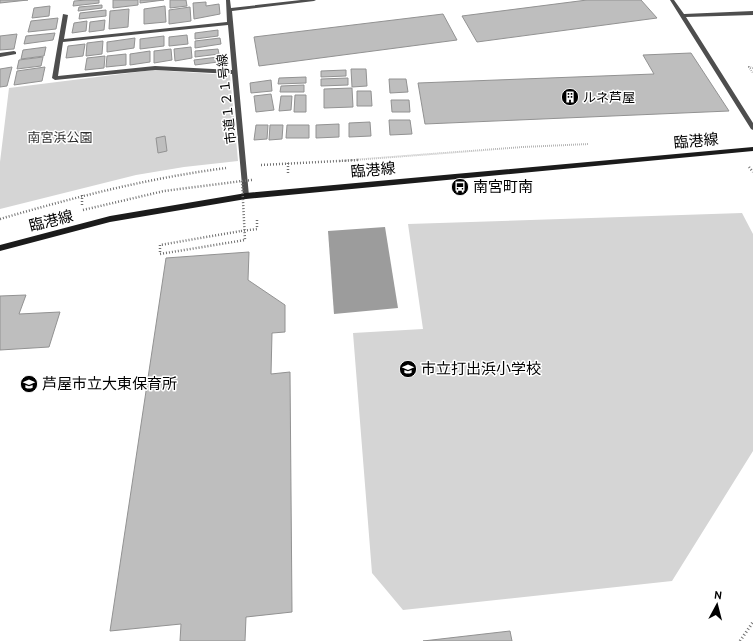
<svg xmlns="http://www.w3.org/2000/svg" width="753" height="641" font-family="Cabin,'Noto Sans JP',sans-serif">
	<style>
		.green { fill: #d5d5d5 }
		.water { fill: #9c9c9c }
		.building { fill: #bebebe; stroke: #929292 }
		.lines { fill: none; stroke-linecap: round; stroke-linejoin: round }
		.path-far2 { stroke: #707070; stroke-width: 2; stroke-dasharray: 0.5 1.5; stroke-linecap: butt }
		.path-far1 { stroke: #707070; stroke-width: 2.5; stroke-dasharray: 1 2; stroke-linecap: butt }
		.path { stroke: #707070; stroke-width: 3; stroke-dasharray: 1 2.5; stroke-linecap: butt }
		.street { fill: #4e4e4e; fill-rule: evenodd }
		.secondary { fill: #1b1b1b; fill-rule: evenodd }
		.path-bridge { stroke: #707070; stroke-width: 2.5; stroke-dasharray: 1 2; stroke-linecap: butt }
		.labels { text-anchor: middle; dominant-baseline: central; stroke-width: 3; stroke-linejoin: round; paint-order: stroke }
		.far-poi-label { font-size: 13px; fill: #000; stroke: #fff; text-anchor: start }
		.far-street-label { font-size: 13px; fill: #000; stroke: #fff }
		.far-park-label { font-size: 13px; fill: #2c2c2c; stroke: #fff }
		.street-label { font-size: 15px; fill: #000; stroke: #fff }
		.poi-label { font-size: 15px; fill: #000; stroke: #fff; text-anchor: start }
	</style>
	<rect width="100%" height="100%" fill="#fff"/>
	<path class="green" d="M153 70 230 75 238 161 184 167 136 175 0 209V162L9 88Z
		M742 213 753 234V451L672 581 403 610 372 573 353 333 423 329 408 224Z"/>
	<path class="water" d="M385 227 398 308 334 314 328 231Z"/>
	<path class="building" d="M0 0H28L0 3Z
		M87 0H99V3L73 6 74 1Z
		M113 0H138V5L113 8Z
		M140 0H164L140 3Z
		M170 0H186L187 6 170 8Z
		M587 0H641L657 18 477 42 462 16Z
		M206 2V6L219 4 220 14 194 19 193 3Z
		M102 5V8L78 11 79 7Z
		M50 6 49 16 32 18 34 8Z
		M165 6 166 22 144 24V9Z
		M190 7 191 21 169 24V10Z
		M129 9 128 27 109 29 110 11Z
		M106 10V16L79 19 80 13Z
		M443 14 457 40 259 66 254 37Z
		M58 18 56 29 28 32 31 21Z
		M105 20 104 30 89 32 90 22Z
		M87 21 86 31 72 33 74 23Z
		M218 30V36L195 39V33Z
		M55 33 53 40 24 44 26 36Z
		M17 34 14 49 0 50V36Z
		M187 35 188 44 169 46V37Z
		M164 36V46L140 49V39Z
		M135 38 134 48 107 52V42Z
		M220 38 221 44 195 48V41Z
		M103 41 102 54 86 56 87 43Z
		M85 44 83 56 66 58 68 46Z
		M46 47 44 56 21 59 23 50Z
		M191 47 192 58 175 61 174 49Z
		M171 49 172 60 154 63V51Z
		M218 49 219 54 195 57V51Z
		M150 51V62L130 65V54Z
		M691 53 729 111 425 124 418 83 654 74 643 55Z
		M126 54V65L106 67 107 56Z
		M105 56 104 68 85 70 87 58Z
		M43 57 41 66 17 69 19 60Z
		M218 57V62L195 65 194 60Z
		M12 67 7 86 0 87V69Z
		M45 67 42 81 14 85 17 71Z
		M351 69H366L367 86 352 87Z
		M346 70V76L321 77V71Z
		M306 77V83L278 84 279 78Z
		M348 78V85L321 86V79Z
		M389 79H406L408 92 390 93Z
		M271 80 272 91 251 93 250 83Z
		M304 85V92H280L281 86Z
		M352 88 353 107 324 108V89Z
		M357 91H371L372 106H357Z
		M271 94 274 110 256 112 254 96Z
		M295 95H306V112H294Z
		M281 96H292L291 110 279 111Z
		M391 100H409L410 112H392Z
		M389 120H410L412 134 390 135Z
		M370 122 371 136 349 137V123Z
		M339 124V137L316 138V125Z
		M256 125H268L267 139 254 140Z
		M270 125H283L282 139 269 140Z
		M287 125H309V138H286Z
		M165 136 167 151 158 153 156 138Z
		M249 252 248 280 285 305V332L272 333 271 374 290 372 292 612 246 617 245 641H180L181 624 110 631 166 258Z
		M26 295 19 314 60 312 49 347 0 350V296Z
		M510 631 512 641H423Z"/>
	<g class="lines">
		<path class="path-far2" d="M753 68 749 67 753 73
			M340 161 523 147 589 144"/>
		<path class="path-far1" d="M288 163V175
			M261 165 358 160
			M749 167 753 172
			M82 195V207
			M0 219C75 197 149 178 226 168
			M241 231 257 229V219"/>
		<path class="path" d="M740 641 753 622"/>
		<path class="street" d="M226 0H230L231 8 301 0H316L314 1 232 11 249 196 246 199 243 196 232 74 155 70 55 80 52 78 63 14 68 15 64 39 227 22ZM228 25 232 70 155 66 58 76 63 42Z
			M670 0H674L684 14 753 11V15L686 17 753 123V130L751 129Z
			M14 51 16 52V54L0 57V53Z"/>
		<path class="secondary" d="M753 147V151L246 199 110 222 0 251V245L110 216 246 193Z"/>
		<path class="path-bridge" d="M242 181 252 180
			M83 210 164 191 242 181 245 240 160 254V245L241 231"/>
	</g>
	<defs>
		<symbol id="building-disc" viewBox="-11 -11 22 22"><circle r="9.5" fill="#000" stroke="#fff"/><path d="M-4-6H4V6H1V3H-1V6H-4ZM-2.5-4.3h1.7v1.8h-1.7ZM.8-4.3h1.7v1.8H.8ZM-2.5-1h1.7V.8h-1.7ZM.8-1h1.7V.8H.8Z" fill="#fff"/></symbol>
		<symbol id="bus-disc" viewBox="-11 -11 22 22"><circle r="9.5" fill="#000" stroke="#fff"/><path d="M-5-6H5V4H4V6H2V4H-2V6H-4V4H-5ZM-3.5-4V0h7V-4ZM-3.5 1.2v1.5H-2V1.2ZM2 1.2v1.5H3.5V1.2Z" fill="#fff"/></symbol>
		<symbol id="school-disc" viewBox="-11 -11 22 22"><circle r="9.5" fill="#000" stroke="#fff"/><path d="M0-5L7-2L0 1L-7-2ZM-4 1L0 2.5L4 1V4Q0 6-4 4Z" fill="#fff"/></symbol>
	</defs>
	<g fill-rule="evenodd">
		<use href="#building-disc" x="560" y="87" width="20" height="20"/>
		<use href="#bus-disc" x="450" y="177" width="20" height="20"/>
		<use href="#school-disc" x="398" y="359" width="20" height="20"/>
		<use href="#school-disc" x="19" y="374" width="20" height="20"/>
	</g>
	<g class="labels">
		<g class="far-poi-label">
			<text x="583" y="97">ルネ芦屋</text>
		</g>
		<g class="far-street-label">
			<text transform="translate(226 99) rotate(-96)">市道１２１号線</text>
		</g>
		<g class="far-park-label">
			<text x="60" y="137">南宮浜公園</text>
		</g>
		<g class="street-label">
			<text transform="translate(696 141) rotate(-5)">臨港線</text>
			<text transform="translate(373 170) rotate(-5)">臨港線</text>
			<text transform="translate(51 221) rotate(-14)">臨港線</text>
		</g>
		<g class="poi-label">
			<text x="473" y="187">南宮町南</text>
			<text x="421" y="369">市立打出浜小学校</text>
			<text x="42" y="384">芦屋市立大東保育所</text>
		</g>
	</g>
	<g transform="translate(717 605) rotate(7)" stroke="#ffffff" stroke-width="3" paint-order="stroke">
	<path d="M0-3L7 15L0 10L-7 15Z" fill="#000000"/>
	<text y="-6" font-size="11" font-weight="bold" text-anchor="middle" fill="#000000">N</text>
	</g>
</svg>
